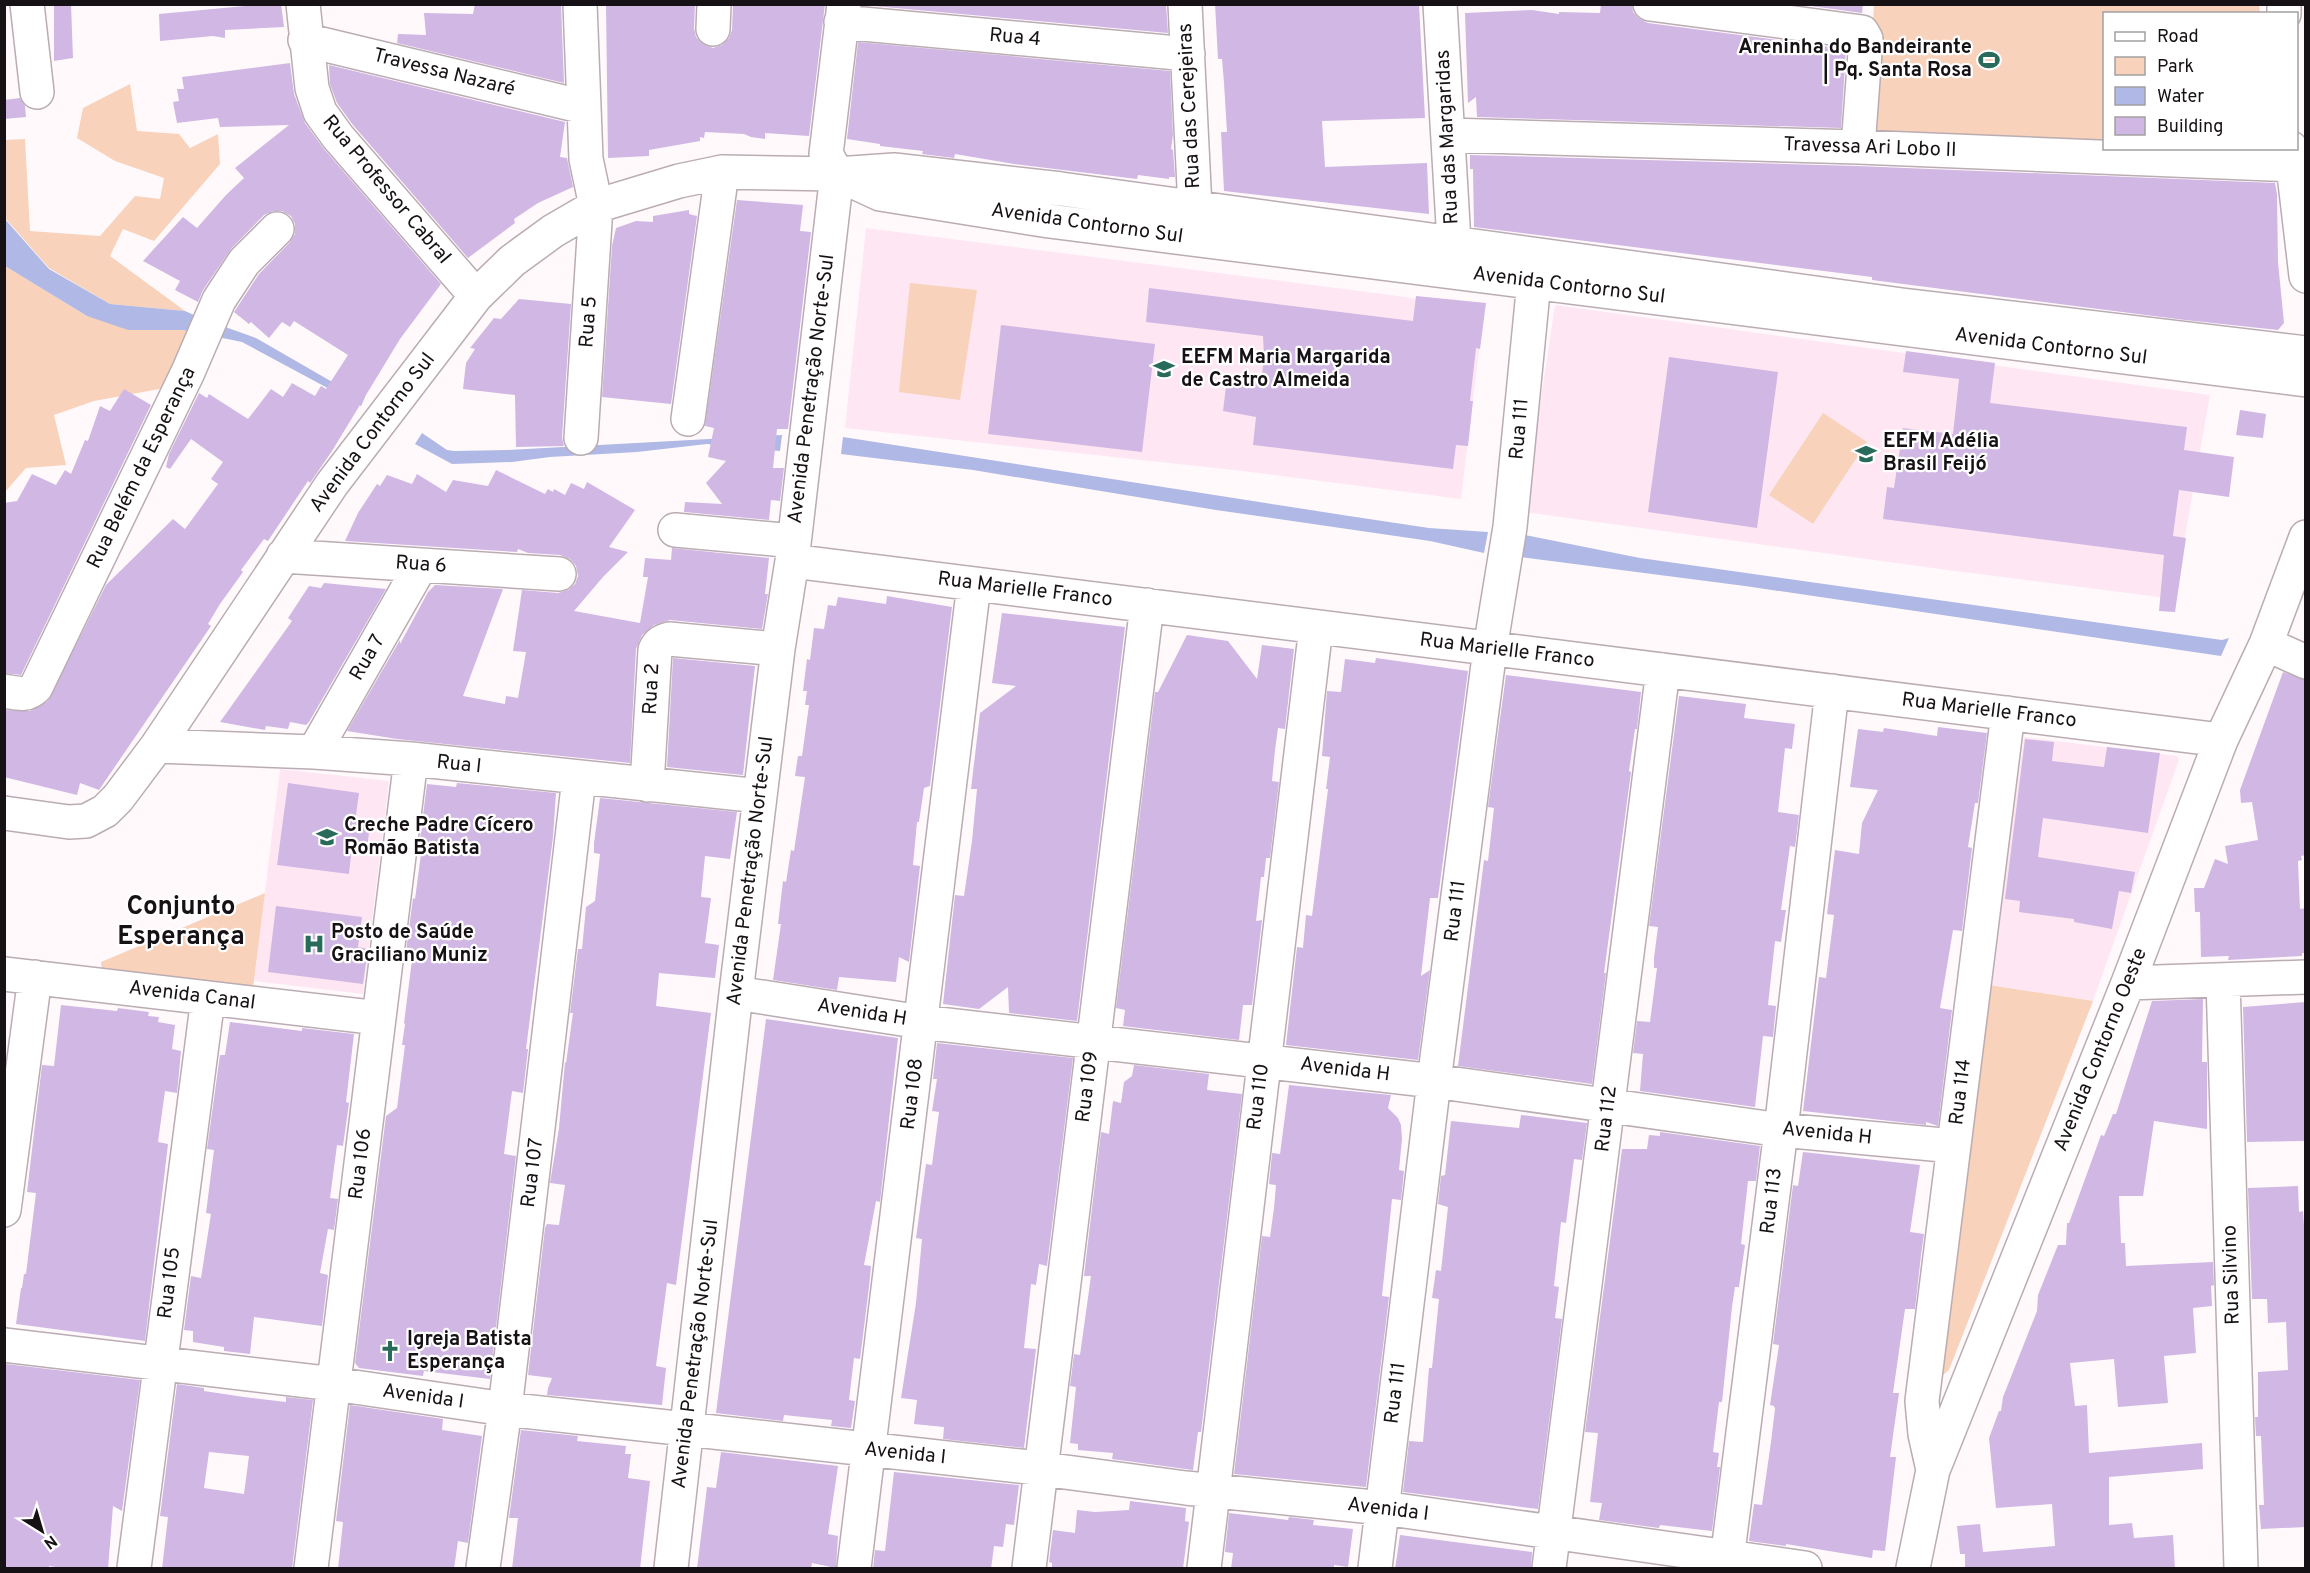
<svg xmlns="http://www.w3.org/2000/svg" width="2310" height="1573" font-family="Overpass,sans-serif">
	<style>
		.built { fill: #fee7f3 }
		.green { fill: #f8d2ba }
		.water { fill: #b0b8e5 }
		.building { fill: #d1b7e3; fill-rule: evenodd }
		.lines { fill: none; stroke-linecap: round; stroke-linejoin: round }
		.minor-casing { stroke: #baacb3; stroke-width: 36 }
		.minor { stroke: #fff; stroke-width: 33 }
		.labels { text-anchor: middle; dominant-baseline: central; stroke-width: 4.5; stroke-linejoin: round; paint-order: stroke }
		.street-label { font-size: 20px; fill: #161114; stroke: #fff }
		.poi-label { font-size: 20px; font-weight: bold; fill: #161114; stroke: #fff; text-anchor: start }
		.district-label { font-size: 26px; font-weight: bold; fill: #161114; stroke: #fff }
	</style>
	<rect width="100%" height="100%" fill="#fff9fc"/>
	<path class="built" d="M866 228 1391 295 1484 309 1461 499 1243 471 845 428Z
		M1555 305 2210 395 2174 599 1947 570 1524 512Z
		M2024 737 2177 756 2179 760 2093 1001 1989 985Z
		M280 769 389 781 363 994 254 981Z"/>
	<path class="green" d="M1874 5H2259L2260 13 2104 14V148L1866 137Z
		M130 84 137 131 179 134 190 148 218 134 220 164 154 241 123 229 110 256 185 311 110 304 49 268 5 218 4 140 25 139 30 231 100 236 135 196 160 199 164 178 115 161 77 138 83 108Z
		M5 266 87 316 201 332 170 387 94 401 54 415 66 465 26 468 5 492Z
		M910 283 977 290 960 400 899 392Z
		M1823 413 1867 442 1813 524 1769 495Z
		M265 893 253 988 102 972 101 962Z
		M1989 985 2093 1001 1949 1370 1943 1375 1941 1372Z"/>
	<path class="water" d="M4 218 49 269 110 304 185 311 203 319 256 338 341 387 365 397 361 406 242 342 184 330H128L87 316 5 266Z
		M422 433 447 450 454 451 508 450 782 435 780 451 707 444 637 452 550 457 512 462 452 464 415 444Z
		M843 437 1349 516 1429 528 1488 532 1484 553 1430 541 1216 510 973 470 841 454Z
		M1525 535 1640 558 2222 640 2229 638 2221 656 1745 586 1521 557Z"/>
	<path class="building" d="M54 4H71L73 58 54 61Z
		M266 4H281L284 27 225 30V38L213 36 160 41 159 14Z
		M475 4H561L564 83 397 43 398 34 426 35 424 13 473 14Z
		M613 4H695L694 28 696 37 703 44 713 48 722 45 729 38 732 30 733 4H825L809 136 765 133V139L751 137 744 134 705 132 704 138 700 137V141L649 150V156L608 158 606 6Z
		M862 4H1166L1168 33 863 5Z
		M1215 4H1419L1425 118 1322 121 1325 167 1427 163 1429 214 1224 191 1221 132H1227L1224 83 1222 59H1218Z
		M1601 4H1632L1633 12 1638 18 1648 23 1846 49 1841 128 1477 117 1476 97 1468 103 1465 13 1532 10 1559 14V12L1600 13Z
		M1797 4H1863L1862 13Z
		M858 42 1170 71 1173 135 1171 149 1173 150 1175 177H1169V179L1138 175 1137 179 1014 164 955 154 954 158 922 154 923 151 880 146V144L847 139Z
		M290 63 294 94 305 123 324 149 441 284 400 339 332 451 310 483 308 481 268 541 264 539 241 570 243 572 220 604 208 624 211 626 99 790 80 783 77 795 4 777V710L30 711 48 701 106 585 173 519 185 529 218 484 211 479 223 462 191 439 170 469 166 467 169 454 199 393 207 398 209 394 248 419 271 389 283 397 292 383 315 396 321 386 326 389 348 355 294 321 290 327 282 322 269 338 251 322 249 324 234 312 259 274 290 242 295 234V224L291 216 282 211H273L264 215 231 249 203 290 198 302 175 290 180 281 143 261 183 217 197 228 226 195 244 178 235 168 289 125 220 127 218 118 177 123 173 102 179 101 177 89H184L182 77Z
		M329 65 565 122 560 157 567 158 573 187 538 203 514 219 515 223 468 258 353 125 337 103 330 84Z
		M20 98 25 106 26 117 4 119V100Z
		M1470 155 1857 166 2275 183 2277 194 2278 262 2284 323 2278 330 2185 320 1872 280V277L1474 227 1473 169H1470Z
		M737 200 803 205 800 231 811 232 788 429H777L773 468H784L780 501 771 500 769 520 684 512 685 502 722 504 706 483 726 461 708 457 714 428 705 426Z
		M689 210V214L697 216 671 404 602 397 612 246 616 228 636 221 653 222V216Z
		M1149 288 1413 321 1416 296 1486 303 1480 349 1476 348 1470 401H1473L1468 446 1456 445 1453 469 1253 445 1256 417 1223 411 1227 378 1261 383 1264 356 1263 336 1146 322Z
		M519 299 571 304 562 437 564 446 516 447 515 395 463 389 466 363 475 349 470 348 494 318 501 319Z
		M1001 325 1155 344 1142 452 988 434Z
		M1906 351 1995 363 1990 403 2187 427 2184 450 2234 457 2229 497 2179 490 2173 536 2186 538 2175 612 2159 611 2164 555 1883 519 1887 487 1894 488 1903 428 1953 434 1959 379 1903 372Z
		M1669 357 1778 372 1757 528 1648 512Z
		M124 389 151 405 21 675 4 673V503L17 501 32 474 56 485 65 470 71 474 85 440 88 441 100 406 110 411Z
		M2240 410 2266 414 2263 438 2236 435Z
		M496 470 545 494 548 489 553 492 554 489 565 495 571 483 584 489 587 482 635 510 609 547 628 552 603 577 574 611 640 623 648 577H643L645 558 671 560 672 548 769 558 765 594H768L762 629 670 620 654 625 642 635 636 649 630 763 397 739 347 731 400 640V644L428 592 435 585 503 589 463 696 505 704 506 696 518 698 526 652 513 651 522 590 558 593 568 590 575 584 578 576 576 566 570 559 560 555 528 553 518 549 517 552 345 541 358 513 377 484 380 486 387 475 412 484 417 474 446 492 453 480 488 486Z
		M324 583 386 589 309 722 306 725 290 722 288 729 266 726 265 730 220 722 292 621 288 618 309 586 321 588Z
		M887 596 952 607 930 786 924 788 919 822H917L913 865 920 866 909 962 899 957 896 982 839 977 837 990 773 980 781 924H778L783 881 786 882 791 850 794 851 805 777 795 776 798 756H802L809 705H805L807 691H803L807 659 810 660 814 628 824 629 828 605 836 606 838 597 886 604Z
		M1002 613 1125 627 1077 1021 1009 1013 1008 987 979 1009 943 1004 955 895 964 896 972 841 977 789H971L980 713 1016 686 992 683Z
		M1187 635 1228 641 1257 679 1262 645 1294 649 1285 729 1278 728 1275 750 1272 781 1279 782 1270 858H1266L1264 877H1261L1256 921 1262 920 1252 1005H1243L1239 1040 1123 1026 1125 1010 1116 1008 1155 692H1158Z
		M673 658 755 666 743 775 667 767Z
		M1376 658 1468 671 1438 898H1430L1421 976 1430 970 1418 1060 1286 1045 1297 947 1303 948 1306 915 1312 916 1328 789H1326L1330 757 1322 756 1327 691 1341 692 1345 659 1375 663Z
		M2283 672 2306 680V855L2301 856 2302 860 2298 861 2300 909 2306 908V953H2302V956L2228 960 2229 956 2201 957 2200 912H2195L2194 888H2204L2215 859 2228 864 2225 846 2258 840 2252 802 2241 803 2240 790Z
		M1506 675 1641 692 1637 729H1635L1629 771 1631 772 1604 973H1606L1592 1084 1458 1066 1484 860 1488 861 1494 808 1488 807Z
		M1679 696 1746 704 1744 718 1795 724 1792 749 1785 748 1778 812 1799 815 1795 847 1790 846 1781 910H1786L1781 942 1775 941 1768 1005 1776 1006 1773 1037 1763 1036 1755 1107 1640 1091 1643 1054 1633 1053 1637 1021 1650 1022 1657 968H1654V958L1658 927 1649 926Z
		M1938 727 1987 733 1978 803H1975L1968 847 1972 848 1962 931 1953 930 1940 1008 1952 1010 1938 1126 1926 1122V1125L1803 1111 1819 977 1826 978 1834 915 1827 914 1835 850 1859 854 1862 823 1878 790 1850 787 1858 729 1883 732 1884 728 1937 736Z
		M2025 739 2054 742 2052 761 2104 767 2107 747 2160 753 2148 833 2043 818 2038 857 2135 872 2131 893 2119 891 2112 929 2074 922V919L2019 912 2020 901 2005 899Z
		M288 783 359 793 355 822 370 825 367 848 352 846 349 874 277 865Z
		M457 783 556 793 553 837 526 1049H528L523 1093 512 1091 504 1154 516 1156 490 1379 424 1371 423 1376 359 1368 355 1363 386 1116 397 1108 405 1045H402L405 1024 404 1023 412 960 405 959 413 898 415 899 421 854H418L427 784 456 787Z
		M600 798 737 812 730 859 705 856 701 897 711 898 705 943 719 945 715 978 659 973 656 1006 711 1013 676 1285 667 1283 656 1366 666 1368 662 1405 547 1395 548 1388 552 1378 528 1375 545 1228 547 1224 559 1225 565 1185 550 1183 559 1128 565 1062 566 1063 573 1013H570L578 949H582L586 907 595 901 600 854 594 853V843Z
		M276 906 362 917 358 947 368 949 363 984 268 972Z
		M2203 999 2202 1062H2207V1129L2154 1121 2143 1196H2119L2121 1243H2125L2126 1266 2213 1262 2214 1285 2211 1286 2212 1306 2193 1308 2196 1353 2164 1356 2168 1403 2118 1407 2114 1359 2070 1363 2075 1406 2087 1405 2089 1453 2202 1443 2203 1469 2109 1477V1525L2132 1523 2134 1538 2173 1535 2175 1569H1965V1554H1969H1960L1957 1526 1980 1524 1983 1552 2055 1546 2052 1504 1996 1508 1989 1438 1999 1411H2001L2003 1397 2037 1311 2038 1295 2058 1245H2066L2067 1223H2069L2101 1135 2104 1136 2113 1114H2116L2152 1001Z
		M2306 1002V1141L2247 1142 2243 1007Z
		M61 1005 117 1011 118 1008 149 1012 148 1016 159 1017 158 1022 175 1025 172 1049 181 1051 178 1084 177 1093 165 1091 158 1142 168 1144 145 1341 16 1324 21 1288H22L24 1274H26L36 1193 27 1192 42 1065 54 1066Z
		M766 1019 898 1038 880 1202 876 1201 864 1265 871 1266 869 1287 860 1359 854 1358 849 1400 855 1401 851 1428 831 1426 832 1420 784 1415 783 1421 716 1413Z
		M230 1022 302 1031V1028L354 1034 346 1102 349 1103 343 1146 337 1145 330 1198 338 1199 334 1230 328 1229 320 1273 328 1275 322 1326 254 1317 250 1354 224 1351V1347L193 1342V1331L184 1330 191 1276 201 1278 211 1214 206 1213 214 1150 207 1149 220 1055H225Z
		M937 1043 1073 1058 1047 1266 1039 1264 1036 1285 1031 1284 1024 1348 1036 1349 1024 1448 943 1439 944 1427 914 1424 917 1400 901 1398 916 1303 922 1239 916 1238 926 1164 932 1165 939 1112 932 1111 937 1079H933Z
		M1134 1065 1209 1074 1207 1090 1242 1094 1201 1432H1198L1193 1470 1112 1459 1113 1453 1078 1450V1444L1070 1443 1076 1387 1070 1386 1074 1354 1080 1355 1091 1276H1084L1101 1132 1109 1134 1113 1101 1121 1103 1124 1082 1132 1076Z
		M1289 1085 1391 1095 1388 1108 1398 1118 1401 1125 1402 1139 1399 1170 1404 1171 1401 1200 1392 1199 1382 1296 1389 1297 1366 1487 1234 1474 1262 1236 1270 1237 1274 1208 1276 1185 1269 1184 1272 1153 1280 1154Z
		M1521 1115 1587 1123 1582 1160 1574 1159 1566 1223 1561 1222 1554 1286 1559 1287 1555 1318 1562 1319 1538 1509 1403 1492 1409 1441 1423 1442 1429 1368H1432L1439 1299 1432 1298 1436 1270 1441 1271 1448 1207 1438 1204 1441 1176 1445 1175 1451 1121 1519 1128Z
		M1660 1132 1760 1146 1756 1181H1748L1741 1244 1745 1245 1739 1287H1735L1732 1307 1722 1402H1719L1713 1452 1719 1453 1717 1467H1720L1712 1531 1660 1525 1659 1528 1599 1520 1602 1503 1590 1502 1598 1433 1585 1432 1622 1149H1647L1649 1135 1660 1136Z
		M1803 1152 1920 1165 1910 1232 1924 1234 1921 1255 1915 1309H1905L1893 1393H1899L1890 1457H1896L1885 1551 1873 1550 1872 1558 1786 1544V1546L1749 1541 1754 1504 1762 1505 1771 1442 1775 1409 1774 1406 1770 1405 1779 1345 1773 1344 1793 1185 1798 1186Z
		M2298 1186 2299 1212 2303 1211 2306 1254V1527L2261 1529 2259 1505H2264L2261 1436H2256L2255 1417H2258V1372L2288 1370 2286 1322 2268 1323 2267 1299H2252L2248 1188Z
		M6 1364 140 1380 122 1511 113 1506 108 1569H68L49 1566V1569H4Z
		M177 1384 204 1388V1391L244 1397 286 1402V1397L313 1400 292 1569H162L168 1517 160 1516ZM209 1452 249 1456 244 1494 204 1488Z
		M350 1405 443 1419 442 1430 482 1436 468 1543 458 1541 454 1569H338L343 1522 336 1521Z
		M521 1430 578 1436 577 1441 626 1446 625 1454H631L628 1478 650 1481 640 1569H512L518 1518H509Z
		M721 1452 838 1466 828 1534 838 1536 836 1568 812 1563 811 1569H697L707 1487 716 1488Z
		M894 1472 1019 1485 1014 1525 1006 1524 1003 1547 994 1546 991 1569H873L875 1550 885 1551Z
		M1130 1501 1186 1508 1185 1521 1189 1522 1183 1569H1052V1563L1049 1562 1053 1530 1075 1533 1077 1510 1095 1512 1129 1510Z
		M1229 1513 1288 1520 1289 1517 1314 1520 1313 1525 1353 1529 1348 1567 1334 1565V1569H1231L1233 1553 1225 1552Z
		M1400 1535 1532 1552 1531 1569H1395Z"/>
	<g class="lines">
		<defs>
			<path id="minor" d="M27 4 37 92
				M303 4 312 88 320 112 338 137 476 296
				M580 4 586 159 596 206 581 438
				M1185 4 1195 208
				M1440 4 1454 242 1452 263
				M1650 4 1862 32 1866 39 1858 147
				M2284 4V14
				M841 22 1188 54
				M713 29 714 4
				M305 40 584 107
				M1448 135 1858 147 2292 165
				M2291 148 2306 276
				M837 174 826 154 844 4
				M841 176 880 194 1049 221 2306 380
				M688 419 722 172
				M675 530 794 541
				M283 556 559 574
				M792 561 2221 740
				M2266 644 2306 662
				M4 691C17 693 26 697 36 687L188 372 219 300 244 262 277 229
				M157 746 314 752 411 759 760 796
				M314 752 421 565
				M647 785 655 650C658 643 662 641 669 639L778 649
				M4 813 69 822 86 821 105 811 118 798 157 746 332 484 476 296 512 261 553 231 596 206 679 181 722 172 837 174 894 170 1061 189 1902 305 2306 353
				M4 974 379 1018
				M2223 981 2241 1568
				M2128 983 2306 977
				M736 993 921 1022 1434 1081 1781 1130 1954 1146
				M4 1210 35 977
				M4 1345 334 1384 505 1409 1020 1466 1186 1488 1383 1508 1805 1568
				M1933 1470 1925 1434 1922 1401 2008 713
				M134 1568 208 998
				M311 1568 411 759
				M483 1568 505 1409 579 778
				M671 1568 736 993 778 649 792 561 837 174
				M854 1568 974 584
				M1029 1568 1147 605
				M1204 1568 1316 627
				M1375 1568 1434 1081 1490 649 1510 527 1536 261
				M1549 1568 1663 670
				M1726 1568 1781 1130 1832 691
				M1913 1568 1933 1470 2128 983 2221 740 2266 644 2306 537"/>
		</defs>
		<use href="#minor" class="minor-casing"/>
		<use href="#minor" class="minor"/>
	</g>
	<defs>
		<symbol id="stadium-bare" viewBox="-9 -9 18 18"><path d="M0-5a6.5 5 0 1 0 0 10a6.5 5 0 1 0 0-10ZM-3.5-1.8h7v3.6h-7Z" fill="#296b5b" stroke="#fff" stroke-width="2.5" paint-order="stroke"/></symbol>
		<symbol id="school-bare" viewBox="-9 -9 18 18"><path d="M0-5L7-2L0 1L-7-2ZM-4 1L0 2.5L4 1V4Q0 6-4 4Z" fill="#296b5b" stroke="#fff" stroke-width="2.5" paint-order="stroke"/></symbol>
		<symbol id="hospital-bare" viewBox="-9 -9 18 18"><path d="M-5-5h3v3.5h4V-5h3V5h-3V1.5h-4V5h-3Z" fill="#296b5b" stroke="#fff" stroke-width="2.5" paint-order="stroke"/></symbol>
		<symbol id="church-bare" viewBox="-9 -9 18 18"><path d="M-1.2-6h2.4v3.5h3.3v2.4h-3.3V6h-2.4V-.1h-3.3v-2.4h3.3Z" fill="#296b5b" stroke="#fff" stroke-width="2.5" paint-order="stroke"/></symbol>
	</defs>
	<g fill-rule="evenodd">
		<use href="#stadium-bare" x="1974" y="45" width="30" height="30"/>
		<use href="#school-bare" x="1149" y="354" width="30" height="30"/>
		<use href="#school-bare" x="1851" y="439" width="30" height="30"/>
		<use href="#school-bare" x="312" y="822" width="30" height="30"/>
		<use href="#hospital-bare" x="299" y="929" width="30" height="30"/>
		<use href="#church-bare" x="375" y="1336" width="30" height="30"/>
	</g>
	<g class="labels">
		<g class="street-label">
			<text transform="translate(1015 38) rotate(5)">Rua 4</text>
			<text transform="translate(444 73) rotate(14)">Travessa Nazaré</text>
			<text transform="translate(1190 106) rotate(-93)">Rua das Cerejeiras</text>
			<text transform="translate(1448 137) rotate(-93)">Rua das Margaridas</text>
			<text transform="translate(1870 148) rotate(2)">Travessa Ari Lobo II</text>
			<text transform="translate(386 190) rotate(50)">Rua Professor Cabral</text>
			<text transform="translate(1087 224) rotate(8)">Avenida Contorno Sul</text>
			<text transform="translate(1569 286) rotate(7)">Avenida Contorno Sul</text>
			<text transform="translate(589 322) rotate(-86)">Rua 5</text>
			<text transform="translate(2051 347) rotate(7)">Avenida Contorno Sul</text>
			<text transform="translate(812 389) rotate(-83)">Avenida Penetração Norte-Sul</text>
			<text transform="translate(1520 429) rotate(-85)">Rua 111</text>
			<text transform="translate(373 433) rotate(-53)">Avenida Contorno Sul</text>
			<text transform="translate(142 468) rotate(-64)">Rua Belém da Esperança</text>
			<text transform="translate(421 565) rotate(4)">Rua 6</text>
			<text transform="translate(1025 590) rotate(7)">Rua Marielle Franco</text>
			<text transform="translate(1507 651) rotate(7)">Rua Marielle Franco</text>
			<text transform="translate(368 658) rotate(-60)">Rua 7</text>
			<text transform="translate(652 689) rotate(-87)">Rua 2</text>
			<text transform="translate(1989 711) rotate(7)">Rua Marielle Franco</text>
			<text transform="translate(459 765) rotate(6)">Rua I</text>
			<text transform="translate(751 871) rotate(-83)">Avenida Penetração Norte-Sul</text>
			<text transform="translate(1456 911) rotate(-83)">Rua 111</text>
			<text transform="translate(192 996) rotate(7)">Avenida Canal</text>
			<text transform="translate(862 1013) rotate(9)">Avenida H</text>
			<text transform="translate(2101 1050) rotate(-68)">Avenida Contorno Oeste</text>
			<text transform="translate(1345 1070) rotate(7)">Avenida H</text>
			<text transform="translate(1088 1087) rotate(-83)">Rua 109</text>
			<text transform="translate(1961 1092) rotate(-83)">Rua 114</text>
			<text transform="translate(913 1094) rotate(-83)">Rua 108</text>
			<text transform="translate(1259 1097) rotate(-83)">Rua 110</text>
			<text transform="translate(1607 1119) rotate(-83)">Rua 112</text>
			<text transform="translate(1827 1134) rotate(6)">Avenida H</text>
			<text transform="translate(361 1164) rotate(-83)">Rua 106</text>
			<text transform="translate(533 1173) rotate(-83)">Rua 107</text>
			<text transform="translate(1772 1201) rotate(-83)">Rua 113</text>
			<text transform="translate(2232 1275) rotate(-92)">Rua Silvino</text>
			<text transform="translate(170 1283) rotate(-83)">Rua 105</text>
			<text transform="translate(696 1354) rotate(-83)">Avenida Penetração Norte-Sul</text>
			<text transform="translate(1396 1393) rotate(-83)">Rua 111</text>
			<text transform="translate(423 1397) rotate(8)">Avenida I</text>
			<text transform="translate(905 1454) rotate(6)">Avenida I</text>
			<text transform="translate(1388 1510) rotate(7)">Avenida I</text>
		</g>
		<g class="poi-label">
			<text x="1972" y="48" text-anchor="end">Areninha do Bandeirante<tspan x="1972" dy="23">| Pq. Santa Rosa</tspan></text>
			<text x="1181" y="358">EEFM Maria Margarida<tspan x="1181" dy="23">de Castro Almeida</tspan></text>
			<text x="1883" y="442">EEFM Adélia<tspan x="1883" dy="23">Brasil Feijó</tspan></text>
			<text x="344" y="826">Creche Padre Cícero<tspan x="344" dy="23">Romão Batista</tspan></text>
			<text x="331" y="933">Posto de Saúde<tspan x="331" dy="23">Graciliano Muniz</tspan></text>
			<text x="407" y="1340">Igreja Batista<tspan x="407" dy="23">Esperança</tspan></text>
		</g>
		<g class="district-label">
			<text x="181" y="907">Conjunto<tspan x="181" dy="30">Esperança</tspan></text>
		</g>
	</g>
	<rect width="2310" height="1573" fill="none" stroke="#161114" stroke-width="12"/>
	<rect x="2103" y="12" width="195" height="138" fill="#ffffff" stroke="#a2a0a1" stroke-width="1.5"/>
	<rect x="2115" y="32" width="30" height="9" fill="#ffffff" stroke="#a2a0a1" stroke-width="1.5"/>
	<text x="2157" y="42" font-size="18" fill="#161114">Road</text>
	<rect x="2115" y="57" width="30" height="18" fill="#f8d2ba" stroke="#a2a0a1" stroke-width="1.5"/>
	<text x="2157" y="72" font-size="18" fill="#161114">Park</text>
	<rect x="2115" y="87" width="30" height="18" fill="#b0b8e5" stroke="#a2a0a1" stroke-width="1.5"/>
	<text x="2157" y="102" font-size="18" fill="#161114">Water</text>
	<rect x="2115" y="117" width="30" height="18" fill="#d1b7e3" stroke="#a2a0a1" stroke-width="1.5"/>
	<text x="2157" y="132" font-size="18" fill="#161114">Building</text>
	<g transform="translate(42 1531) rotate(143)" stroke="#ffffff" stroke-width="4.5" paint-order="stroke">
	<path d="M0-4.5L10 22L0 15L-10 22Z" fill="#161114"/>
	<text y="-9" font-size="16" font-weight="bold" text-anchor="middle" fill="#161114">N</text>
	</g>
</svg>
